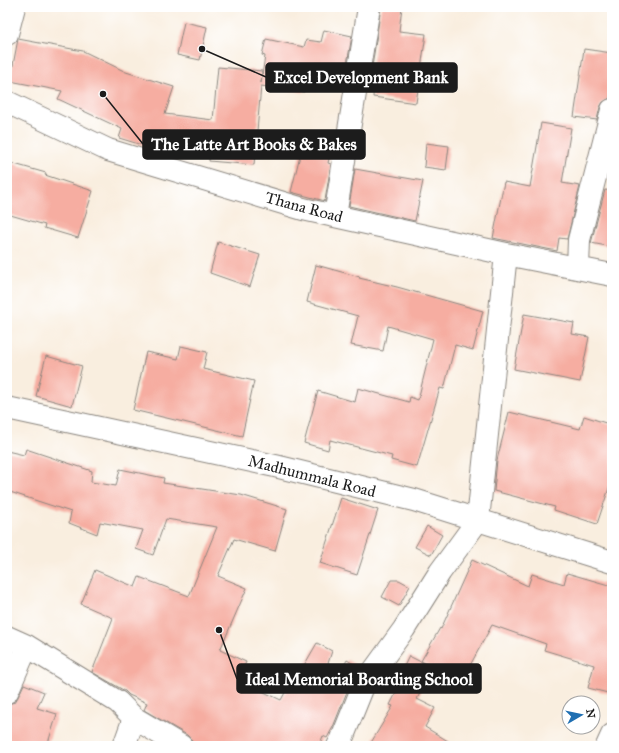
<svg xmlns="http://www.w3.org/2000/svg" width="619" height="753" font-family="'IM FELL Great Primer',serif">
	<style>
		.building { fill: #f6ada1 }
		.lines { fill: none; stroke-linecap: round; stroke-linejoin: round }
		.minor-casing { stroke: #8a857e; stroke-width: 24 }
		.minor { stroke: #fff; stroke-width: 22 }
		.labels { text-anchor: middle; dominant-baseline: central; stroke-width: 3.5; stroke-linejoin: round; paint-order: stroke }
		.street-label { font-size: 16px; fill: #1c1c1c; stroke: #fff }
		.leader { fill: none; stroke: #1c1c1c; stroke-width: 1.5 }
		.callout-dot { fill: #1c1c1c; stroke: #fff; stroke-width: 1.5 }
		.callout { fill: #1c1c1c; stroke: #1c1c1c; stroke-width: 1.5 }
		.callout-label { font-size: 17px; text-anchor: middle; font-weight: bold; fill: #fff }
	</style>
	<rect width="100%" height="100%" fill="#fff"/>
	<filter id="ink" filterUnits="userSpaceOnUse"><feTurbulence type="fractalNoise" baseFrequency=".025" numOctaves="2"/><feDisplacementMap in="SourceGraphic" scale="8" xChannelSelector="R" yChannelSelector="G"/><feConvolveMatrix kernelMatrix="1 2 1 2 8 2 1 2 1" color-interpolation-filters="sRGB"/></filter>
	<filter id="wash" filterUnits="userSpaceOnUse"><feTurbulence type="fractalNoise" baseFrequency=".012" numOctaves="4" result="noise"/><feDisplacementMap in="SourceGraphic" scale="16" xChannelSelector="R" yChannelSelector="G"/><feGaussianBlur stdDeviation="0.9" result="paint"/><feColorMatrix in="noise" values="0 0 0 0 0 0 0 0 0 0 0 0 0 0 0 0 0 1.4 0 .05"/><feComposite in="paint" operator="in"/></filter>
	<g filter="url(#wash)">
		<rect width="100%" height="100%" fill="#f9eedf"/>
		<g id="blocks">
			<path class="building" d="M381 7H402L399 31 426 34 416 103 373 97 374 81 370 80Z
				M184 22 207 27 200 60 177 55Z
				M324 30 352 36 345 75 307 66 304 92 261 86 254 165 209 161 210 150 156 144 155 149 119 138 122 129 58 99 62 91 10 81 18 39 83 51 126 72 174 87 165 114 213 120 218 67 262 71 261 83 265 56 262 55 266 39 304 47 306 40 321 42Z
				M584 49 612 53V83L610 98 603 102 600 107 597 120 574 117Z
				M541 123 571 128 562 183 580 186 567 239 559 238 557 251 493 238 504 182 530 187Z
				M305 135 333 142 328 163 331 164 325 201 291 192Z
				M426 143 449 146 446 170 424 167Z
				M7 162 46 173 45 175 93 191 78 238 44 228 45 225 7 214Z
				M355 169 423 181 415 221 349 206Z
				M605 190 612 191V247L591 243Z
				M218 242 260 255 250 287 210 273Z
				M316 265 360 277 359 278 397 287 483 311 473 350 455 345 444 389 440 388 417 467 391 460 392 456 330 440 328 450 304 443 318 391 355 402 358 388 409 402 410 397 418 400 433 339 388 326 383 351 351 345 358 316 307 302Z
				M524 314 574 323 572 334 589 337 580 382 514 369Z
				M181 346 207 352 203 369 254 381 242 436 133 410 146 352 178 359Z
				M46 356 82 366 72 406 36 396Z
				M509 412 580 429 584 416 612 425V479L597 524 554 510 555 507 494 491 497 460Z
				M26 449 92 471 91 482 116 486 120 469 164 478 163 483 241 495 287 509 275 551 234 539 218 576 247 588 220 650 246 662 238 680 281 700 295 674 298 676 317 643 332 651 323 679 334 684 347 660 360 668 352 679 333 727 327 738 323 736 319 746H193L192 740 187 735 144 710 147 703 129 695 125 691 92 672 113 618 81 604 95 570 135 587 139 577 189 596 217 527 166 519 153 555 136 549 143 530 100 522 97 534 69 523 71 512 7 491V451L24 455Z
				M341 498 378 510 357 575 320 563Z
				M427 526 442 535 431 555 415 547Z
				M472 560 528 586 532 574 564 584 567 573 612 586V694L588 688 594 665 544 650 546 644 492 625 461 682 421 661 440 628 441 629Z
				M391 580H399L410 586 399 606 382 597Z
				M409 656 433 668 417 699 435 708 425 727 456 746H369L393 706 390 705 399 687 395 685Z
				M24 684 44 692 37 708 57 714 47 746H7V704L15 702 18 697Z"/>
		</g>
	</g>
	<g filter="url(#ink)">
		<use href="#blocks" fill-opacity="0" stroke="#8a857e" stroke-width="1"/>
		<g class="lines">
			<defs>
				<path id="minor" d="M7 34 14 7
					M7 102 108 150 303 209 506 254 612 275
					M335 216 369 7
					M578 268 579 240 612 110
					M7 408 275 466 414 500 612 562
					M7 637 27 646 118 702 134 718 181 746
					M7 692 27 646
					M124 746 134 718
					M338 746 341 741 364 684 404 629 440 572 478 520 506 254
					M607 746 612 735"/>
			</defs>
			<use href="#minor" class="minor-casing"/>
			<use href="#minor" class="minor"/>
		</g>
	</g>
	<g class="labels">
		<g class="street-label">
			<text transform="translate(304 207) rotate(15)">Thana Road</text>
			<text transform="translate(312 476) rotate(14)">Madhummala Road</text>
		</g>
	</g>
	<path class="leader" d="M202 49L266 77M103 94L143 144M219 630L237 679"/>
	<g class="callout-dot">
		<circle cx="202" cy="49" r="4"/>
		<circle cx="103" cy="94" r="4"/>
		<circle cx="219" cy="630" r="4"/>
	</g>
	<g class="callout">
		<rect x="266" y="63" width="191" height="29" rx="4"/>
		<rect x="143" y="130" width="222" height="29" rx="4"/>
		<rect x="237" y="664" width="244" height="29" rx="4"/>
	</g>
	<g class="callout-label">
		<text x="361" y="83">Excel Development Bank</text>
		<text x="254" y="150">The Latte Art Books &amp; Bakes</text>
		<text x="359" y="685">Ideal Memorial Boarding School</text>
	</g>
	<rect width="619" height="753" fill="none" stroke="#fff" stroke-width="24"/>
	<g transform="translate(581 715) rotate(81)"><circle r="19" fill="#ffffff" stroke="#a4a4a4"/>
	<path d="M0-3L7 15L0 10L-7 15Z" fill="#1f6fb2"/>
	<text y="-6" font-size="11" font-weight="bold" text-anchor="middle" fill="#1c1c1c">N</text>
	</g>
</svg>
